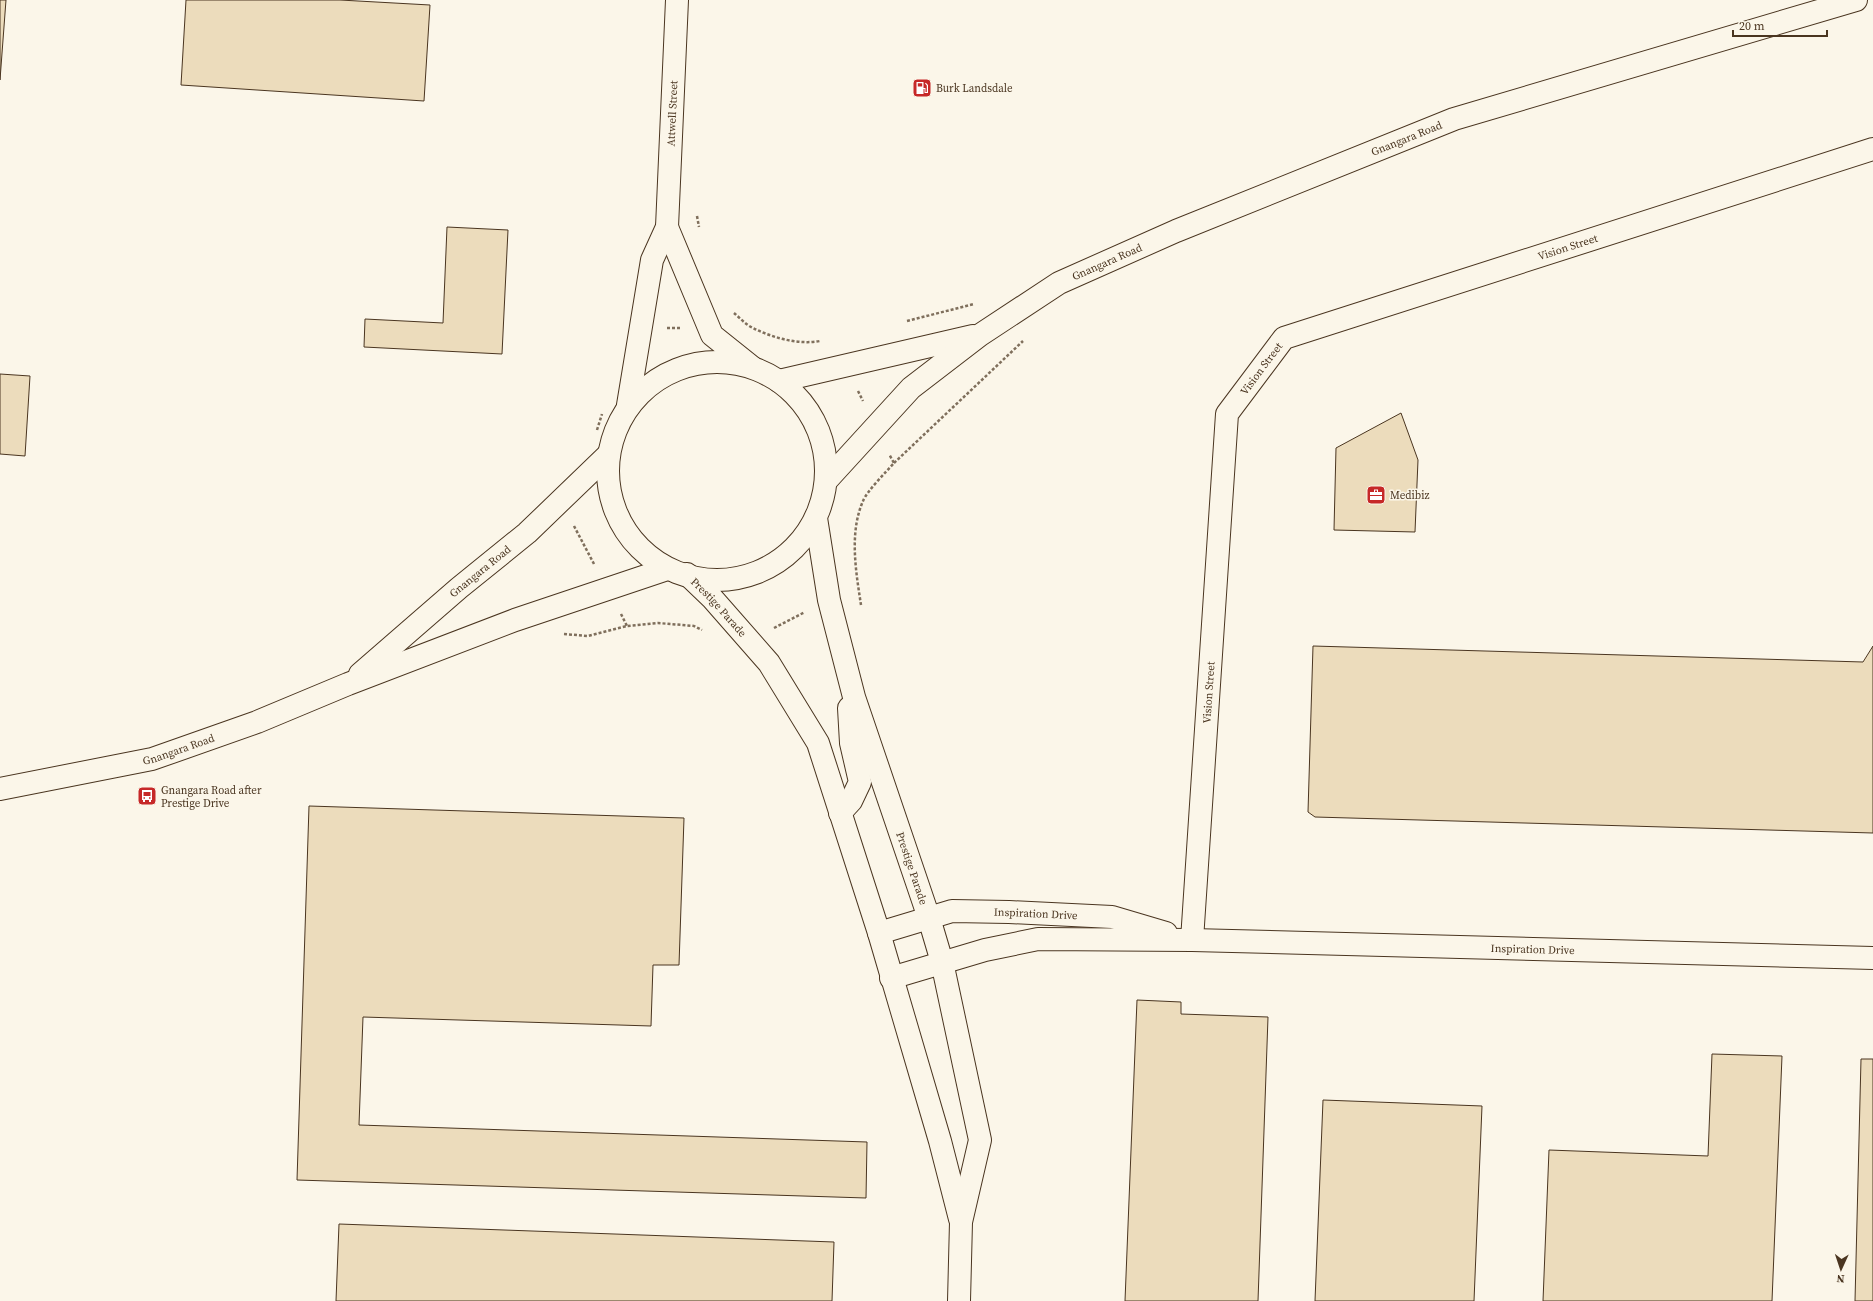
<svg xmlns="http://www.w3.org/2000/svg" width="1873" height="1301" font-family="'Source Serif 4',serif">
	<style>
		.building { fill: #ecdcbc; stroke: #4a3520 }
		.lines { fill: none; stroke-linecap: round; stroke-linejoin: round }
		.street-casing { stroke: #4a3520; stroke-width: 24 }
		.secondary-casing { stroke: #4a3520; stroke-width: 24 }
		.primary-casing { stroke: #4a3520; stroke-width: 24 }
		.path { stroke: #7f6f5c; stroke-width: 2.5; stroke-dasharray: 3 2; stroke-linecap: butt }
		.street { stroke: #fbf6e9; stroke-width: 22 }
		.secondary { stroke: #fbf6e9; stroke-width: 22 }
		.primary { stroke: #fbf6e9; stroke-width: 22 }
		.labels { text-anchor: middle; dominant-baseline: central; stroke-width: 3; stroke-linejoin: round; paint-order: stroke }
		.poi-label { font-size: 11px; fill: #4a3520; stroke: #fbf6e9; text-anchor: start }
		.street-label { font-size: 11px; fill: #4a3520; stroke: #fbf6e9 }
	</style>
	<rect width="100%" height="100%" fill="#fbf6e9"/>
	<path class="building" d="M0 0H6L0 80Z
		M186 0H340L430 5 424 101 181 85Z
		M447 227 508 230 502 354 364 347 365 319 443 323Z
		M0 374 30 376 25 456 0 454Z
		M1401 413 1418 460 1415 532 1334 530 1336 448Z
		M1313 646 1863 662 1873 646V833L1315 817 1308 812Z
		M309 806 684 818 679 965H653L651 1026 363 1017 359 1125 867 1142 866 1198 297 1180Z
		M1137 1000 1181 1002V1014L1268 1017 1258 1301H1125Z
		M1712 1054 1782 1056 1772 1301H1543L1549 1150 1708 1156Z
		M1861 1059H1873V1301H1855Z
		M1323 1100 1482 1106 1474 1301H1315Z
		M339 1224 834 1242 832 1301H336Z"/>
	<g class="lines">
		<defs>
			<g id="street">
				<path id="s1" d="M879 933 952 911 1009 912 1112 917 1166 933"/>
				<path id="s2" d="M1192 940 1227 414 1284 338 1873 149"/>
				<path id="s3" d="M891 978 985 950 1038 939 1192 940 1873 958"/>
			</g>
			<g id="secondary">
				<path d="M667 227 712 335 752 367"/>
				<path id="s4" d="M628 405 652 260 667 227 677 0"/>
				<path id="s5" d="M816 518 829 600 854 697 929 918 942 962 980 1140 961 1222 959 1301"/>
				<path id="s6" d="M687 574 712 598 769 663 818 743 879 933 940 1141 960 1219"/>
				<path d="M840 813 851 801 860 782 851 743 849 708"/>
			</g>
			<g id="primary">
				<circle cx="717" cy="471" r="109"/>
				<path d="M779 381 973 336"/>
				<path id="s7" d="M826 481 911 388 980 335 1059 283 1176 231 1454 119 1856 0"/>
				<path id="s8" d="M360 674 459 588 527 533 608 455"/>
				<path id="s9" d="M0 789 152 759 257 722 348 684 515 620 667 569"/>
			</g>
		</defs>
		<use href="#street" class="street-casing"/>
		<use href="#secondary" class="secondary-casing"/>
		<use href="#primary" class="primary-casing"/>
		<path class="path" d="M697 216 699 227
			M734 313C740 318 746 325 753 328 773 338 799 345 820 341
			M907 321 974 304
			M667 328H680
			M858 391 863 401
			M597 430 602 414
			M894 463 1023 341
			M574 526 594 564
			M861 605C856 572 849 533 863 501 867 491 886 472 894 463L889 454
			M621 614 627 626
			M774 628 805 612
			M564 634 588 636 627 626 658 623 694 626 702 630"/>
		<use href="#street" class="street"/>
		<use href="#secondary" class="secondary"/>
		<use href="#primary" class="primary"/>
	</g>
	<defs>
		<symbol id="fuel-square" viewBox="-11 -11 22 22"><rect x="-9" y="-9" width="18" height="18" rx="4" fill="#c62828" stroke="#fbf6e9"/><path d="M-5.5-6h7V0h2V4h1.3V-2.5L3-4.5l.8-.8L6-3V5H2.5V1h-1V6h-7ZM-4.2-4.7v3.2H.2V-4.7Z" fill="#fff"/></symbol>
		<symbol id="office-square" viewBox="-11 -11 22 22"><rect x="-9" y="-9" width="18" height="18" rx="4" fill="#c62828" stroke="#fbf6e9"/><path d="M-6-3h4V-5.5h4V-3h4V5H-6ZM-1-4.5V-3h2v-1.5ZM-6 0V1H6V0Z" fill="#fff"/></symbol>
		<symbol id="bus-square" viewBox="-11 -11 22 22"><rect x="-9" y="-9" width="18" height="18" rx="4" fill="#c62828" stroke="#fbf6e9"/><path d="M-5-6H5V4H4V6H2V4H-2V6H-4V4H-5ZM-3.5-4V0h7V-4ZM-3.5 1.2v1.5H-2V1.2ZM2 1.2v1.5H3.5V1.2Z" fill="#fff"/></symbol>
	</defs>
	<g fill-rule="evenodd">
		<use href="#fuel-square" x="911" y="77" width="22" height="22"/>
		<use href="#office-square" x="1365" y="484" width="22" height="22"/>
		<use href="#bus-square" x="136" y="785" width="22" height="22"/>
	</g>
	<g class="labels">
		<g class="poi-label">
			<text x="936" y="88">Burk Landsdale</text>
			<text x="1390" y="495">Medibiz</text>
			<text x="161" y="790">Gnangara Road after<tspan x="161" dy="13">Prestige Drive</tspan></text>
		</g>
		<g class="street-label">
			<text stroke="none"><textPath href="#s4" startOffset="297">Attwell Street</textPath></text>
			<text stroke="none"><textPath href="#s7" startOffset="684">Gnangara Road</textPath></text>
			<text stroke="none"><textPath href="#s2" startOffset="920">Vision Street</textPath></text>
			<text stroke="none"><textPath href="#s7" startOffset="360">Gnangara Road</textPath></text>
			<text stroke="none"><textPath href="#s2" startOffset="584">Vision Street</textPath></text>
			<text stroke="none"><textPath href="#s8" startOffset="158">Gnangara Road</textPath></text>
			<text stroke="none"><textPath href="#s6" startOffset="46">Prestige Parade</textPath></text>
			<text stroke="none"><textPath href="#s2" startOffset="248">Vision Street</textPath></text>
			<text stroke="none"><textPath href="#s9" startOffset="183">Gnangara Road</textPath></text>
			<text stroke="none"><textPath href="#s5" startOffset="364">Prestige Parade</textPath></text>
			<text stroke="none"><textPath href="#s1" startOffset="160">Inspiration Drive</textPath></text>
			<text stroke="none"><textPath href="#s3" startOffset="647">Inspiration Drive</textPath></text>
		</g>
	</g>
	<g transform="translate(1841 1269) rotate(183)" stroke="#fbf6e9" stroke-width="3" paint-order="stroke">
	<path d="M0-3L7 15L0 10L-7 15Z" fill="#4a3520"/>
	<text y="-6" font-size="11" font-weight="bold" text-anchor="middle" fill="#4a3520">N</text>
	</g>
	<path d="M1733 30v6h94v-6" fill="none" stroke="#4a3520" stroke-width="2"/>
	<text x="1739" y="30" font-size="12" fill="#4a3520" stroke="#fbf6e9" stroke-width="3" paint-order="stroke">20 m</text>
</svg>
